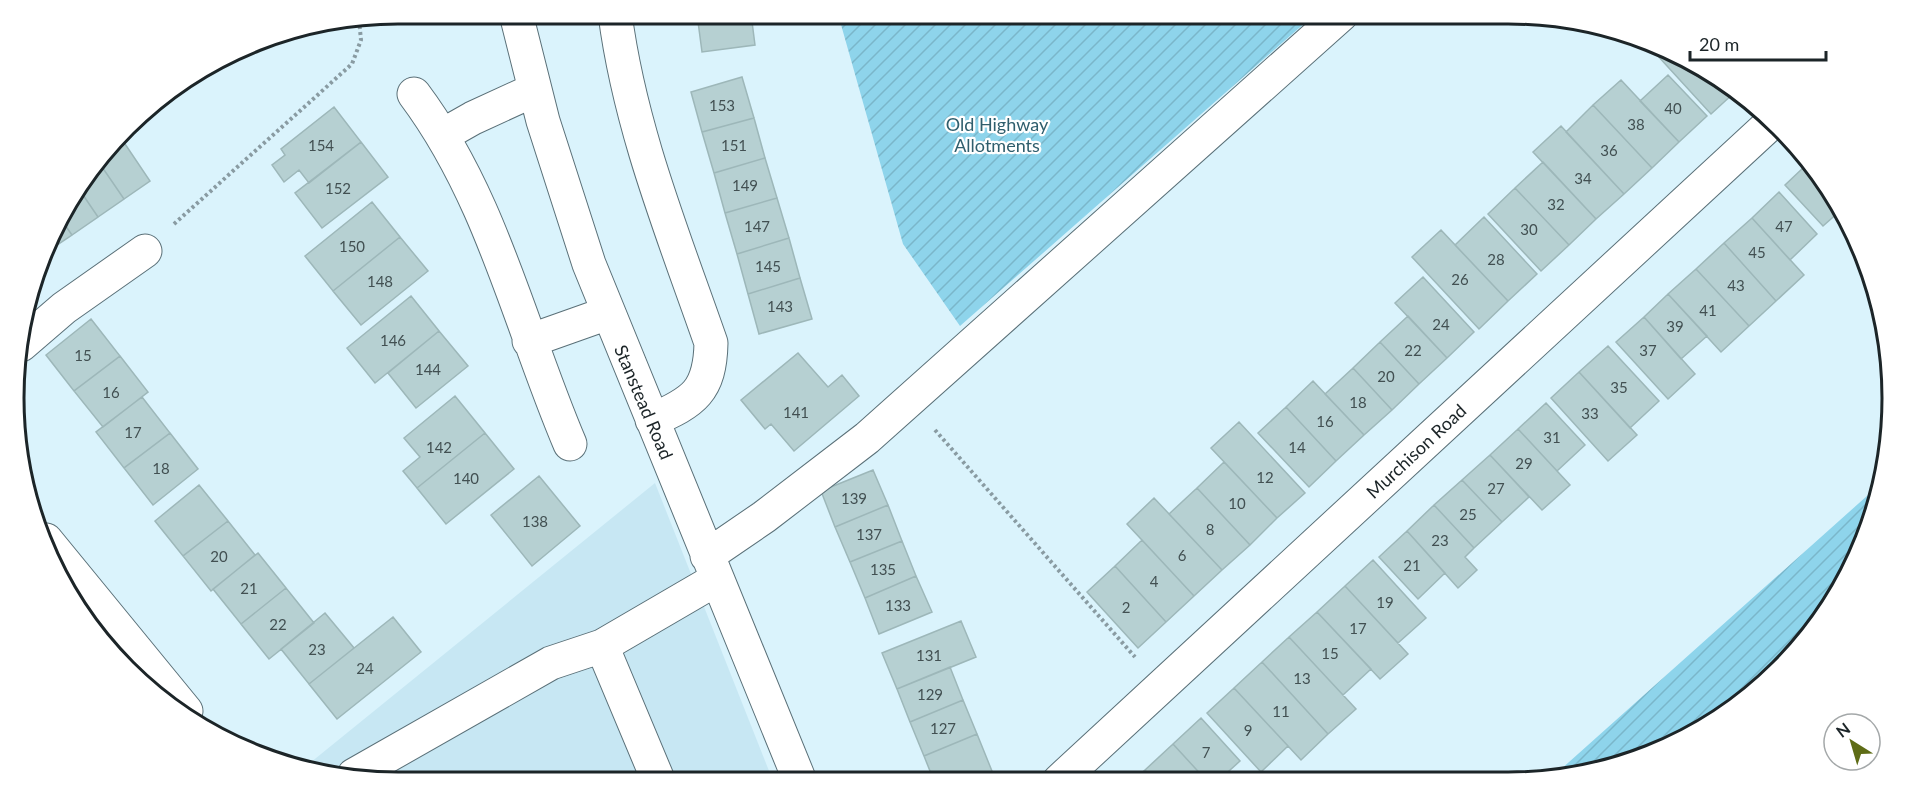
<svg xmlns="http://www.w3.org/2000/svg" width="1906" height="796" font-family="Lato,sans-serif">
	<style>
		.built { fill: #c7e7f3 }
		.garden { fill: url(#garden-furrows) }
		.building { fill: #b6d0d2; stroke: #9db7b9; stroke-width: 1.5 }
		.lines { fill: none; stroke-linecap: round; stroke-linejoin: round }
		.minor-casing { stroke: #5a7078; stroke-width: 35 }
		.path { stroke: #899ba2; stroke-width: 4; stroke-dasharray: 3 3; stroke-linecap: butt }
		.minor { stroke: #fff; stroke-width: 33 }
		.labels { text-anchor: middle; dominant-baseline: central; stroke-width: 4.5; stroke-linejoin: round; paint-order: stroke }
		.number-label { font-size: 15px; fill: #425052 }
		.park-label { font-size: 18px; fill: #2f5e6d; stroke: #fff }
		.street-label { font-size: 18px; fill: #1c2528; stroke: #fff }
		.rim { fill: none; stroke: #1c2528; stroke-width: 3 }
	</style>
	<defs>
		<pattern id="garden-furrows" width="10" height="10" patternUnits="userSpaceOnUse" patternTransform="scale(1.5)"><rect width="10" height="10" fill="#8ed4eb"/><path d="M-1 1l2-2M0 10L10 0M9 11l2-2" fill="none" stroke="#7ab6ca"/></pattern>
	</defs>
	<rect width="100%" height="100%" fill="#daf3fc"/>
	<path class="built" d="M655 483 773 781 398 782 305 767Z"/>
	<path class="garden" d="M838 14H1315L960 326 903 244Z
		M1877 487 1872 522 1828 612 1761 687 1655 753 1550 779Z"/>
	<path class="building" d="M697 14H751L755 45 702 52Z
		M1646 43H1647L1734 93 1711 114Z
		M1668 75 1707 116 1679 142 1640 101Z
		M742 77 754 118 702 132 691 92Z
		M1621 80 1679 142 1652 168 1593 105Z
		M1593 105 1652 168 1624 194 1566 132Z
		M334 107 361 142 309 183 299 170 284 182 272 165 285 155 281 149Z
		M754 118 765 158 714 173 702 132Z
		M1561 126 1624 194 1596 219 1533 152Z
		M121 138 150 181 124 199 100 164Z
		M361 142 388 177 322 228 295 193Z
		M765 158 777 198 725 213 714 173Z
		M1543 162 1596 219 1569 245 1515 188Z
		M100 164 124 199 98 217 79 189Z
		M1805 166 1840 211 1823 226 1785 185Z
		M1515 188 1569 245 1541 271 1488 214Z
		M79 189 98 217 72 235 60 218 65 206Z
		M1779 192 1817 234 1790 260 1752 218Z
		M777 198 789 238 737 254 725 213Z
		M372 202 400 237 333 291 305 256Z
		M1484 217 1537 274 1508 301 1455 245Z
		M60 218 72 235 48 251Z
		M1752 218 1804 275 1776 301 1724 243Z
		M1441 230 1508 301 1479 329 1412 257Z
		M400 237 428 271 361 325 333 291Z
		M789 238 800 278 748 294 737 254Z
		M1724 243 1776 301 1749 326 1696 269Z
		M1696 269 1749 326 1721 352 1668 294Z
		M1423 277 1474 332 1447 358 1395 303Z
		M800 278 812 319 759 334 748 294Z
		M1668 294 1707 336 1681 359 1644 317Z
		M411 296 439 331 375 383 347 348Z
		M1408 316 1447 358 1419 384 1380 342Z
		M1644 317 1695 374 1668 399 1616 342Z
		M91 319 120 356 74 391 46 355Z
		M439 331 468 366 416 408 388 373Z
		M1380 342 1419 384 1392 410 1353 368Z
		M1608 346 1659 401 1630 428 1579 372Z
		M798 353 828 387 842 375 859 396 794 451 771 424 765 429 741 400Z
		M120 356 148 392 103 427 74 391Z
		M1353 368 1392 410 1364 435 1325 394Z
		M1579 372 1637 435 1608 461 1551 398Z
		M1313 381 1364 435 1336 461 1286 407Z
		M455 396 485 433 417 488 403 471 420 457 404 438Z
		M142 397 170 433 124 468 96 432Z
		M1546 403 1585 445 1557 471 1518 429Z
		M1286 407 1336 461 1309 487 1258 433Z
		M1239 422 1305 493 1277 518 1211 448Z
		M1518 429 1570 485 1542 510 1490 455Z
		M170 433 198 469 153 505 124 468Z
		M485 433 514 469 446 524 417 488Z
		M1490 455 1529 497 1502 522 1462 480Z
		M1224 462 1277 518 1250 545 1197 488Z
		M873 470 888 505 835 527 821 491Z
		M539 476 580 526 532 566 491 515Z
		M1462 480 1502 522 1474 548 1434 505Z
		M199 485 228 521 183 556 155 521Z
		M1197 488 1250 545 1222 570 1169 514Z
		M1154 498 1222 570 1194 596 1127 524Z
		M888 505 902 541 850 562 835 527Z
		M1434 505 1474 548 1465 557 1477 570 1458 588 1407 531Z
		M228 521 255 555 211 591 183 556Z
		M1407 531 1445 573 1418 599 1379 557Z
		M1142 540 1194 596 1166 622 1115 566Z
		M902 541 916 576 865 598 850 562Z
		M258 553 286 588 241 624 213 589Z
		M1373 560 1426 618 1398 643 1345 586Z
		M1115 566 1166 622 1138 648 1087 592Z
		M916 576 932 612 879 634 865 598Z
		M1345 586 1408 654 1380 679 1317 612Z
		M286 588 314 623 269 659 241 624Z
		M1317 612 1371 669 1343 695 1289 637Z
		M325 613 354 648 309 684 281 649Z
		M393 617 421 652 337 719 309 684Z
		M961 621 976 657 897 689 882 653Z
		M1289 637 1356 709 1328 734 1262 662Z
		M1262 662 1328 734 1301 760 1234 688Z
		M950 667 963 700 910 722 897 689Z
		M1234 688 1288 746 1261 772 1207 713Z
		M963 700 977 734 924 756 910 722Z
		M1201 718 1240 761 1219 780H1206L1173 744Z
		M977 734 996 781H934L924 756Z
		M1173 744 1206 780H1154L1145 770Z
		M1145 770 1154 780H1133Z"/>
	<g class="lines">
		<defs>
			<path id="minor" d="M516 14 543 121 589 264 800 781
				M615 14C630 129 673 234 711 343 710 391 694 402 652 420
				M414 94C492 198 520 327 570 444
				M443 135 473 118 534 90
				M529 341 608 313
				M21 345 64 308 145 251
				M46 540 186 711
				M707 556 764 517 867 438 1342 14
				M602 646 659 782
				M354 775 551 663 602 646 717 579
				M1059 781 1772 122"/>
		</defs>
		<use href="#minor" class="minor-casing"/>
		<path class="path" d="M174 224 352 64 361 40 359 20
			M935 430 1135 657"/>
		<use href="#minor" class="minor"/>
	</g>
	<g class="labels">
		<g class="number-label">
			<text x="722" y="105">153</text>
			<text x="1673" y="108">40</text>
			<text x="1636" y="124">38</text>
			<text x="321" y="145">154</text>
			<text x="734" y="145">151</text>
			<text x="1609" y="150">36</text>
			<text x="1583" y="178">34</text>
			<text x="745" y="185">149</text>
			<text x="338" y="188">152</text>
			<text x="1556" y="204">32</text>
			<text x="757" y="226">147</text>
			<text x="1784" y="226">47</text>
			<text x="1529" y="229">30</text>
			<text x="352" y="246">150</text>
			<text x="1757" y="252">45</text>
			<text x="1496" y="259">28</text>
			<text x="768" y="266">145</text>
			<text x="1460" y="279">26</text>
			<text x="380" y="281">148</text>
			<text x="1736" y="285">43</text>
			<text x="780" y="306">143</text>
			<text x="1708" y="310">41</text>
			<text x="1441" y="324">24</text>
			<text x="1675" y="326">39</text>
			<text x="393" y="340">146</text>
			<text x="1413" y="350">22</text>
			<text x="1648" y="350">37</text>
			<text x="83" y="355">15</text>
			<text x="428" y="369">144</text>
			<text x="1386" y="376">20</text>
			<text x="1619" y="387">35</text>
			<text x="111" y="392">16</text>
			<text x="1358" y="402">18</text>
			<text x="796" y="412">141</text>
			<text x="1590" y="413">33</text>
			<text x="1325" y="421">16</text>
			<text x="133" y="432">17</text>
			<text x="1552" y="437">31</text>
			<text x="439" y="447">142</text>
			<text x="1297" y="447">14</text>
			<text x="1524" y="463">29</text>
			<text x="161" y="468">18</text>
			<text x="1265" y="477">12</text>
			<text x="466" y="478">140</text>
			<text x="1496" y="488">27</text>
			<text x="854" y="498">139</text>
			<text x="1237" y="503">10</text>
			<text x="1468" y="514">25</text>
			<text x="535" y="521">138</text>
			<text x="1210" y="529">8</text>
			<text x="869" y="534">137</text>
			<text x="1440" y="540">23</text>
			<text x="1182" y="555">6</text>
			<text x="219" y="556">20</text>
			<text x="1412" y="565">21</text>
			<text x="883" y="569">135</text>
			<text x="1154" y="581">4</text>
			<text x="249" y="588">21</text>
			<text x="1385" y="602">19</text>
			<text x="898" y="605">133</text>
			<text x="1126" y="607">2</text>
			<text x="278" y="624">22</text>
			<text x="1358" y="628">17</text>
			<text x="317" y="649">23</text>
			<text x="1330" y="653">15</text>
			<text x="929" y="655">131</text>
			<text x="365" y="668">24</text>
			<text x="1302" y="678">13</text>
			<text x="930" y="694">129</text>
			<text x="1281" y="711">11</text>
			<text x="943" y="728">127</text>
			<text x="1248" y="730">9</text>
			<text x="1206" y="752">7</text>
		</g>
		<g class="park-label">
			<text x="997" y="124">Old Highway<tspan x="997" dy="21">Allotments</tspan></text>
		</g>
		<g class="street-label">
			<text transform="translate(644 402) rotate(67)">Stanstead Road</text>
			<text transform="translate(1416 451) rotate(-43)">Murchison Road</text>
		</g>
	</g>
	<path d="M0 0H1906V796H0ZM398 24H1508A374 374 0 0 1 1882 398V398A374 374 0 0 1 1508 772H398A374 374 0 0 1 24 398V398A374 374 0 0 1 398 24Z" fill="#fff" fill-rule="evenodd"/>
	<path class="rim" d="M398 24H1508A374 374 0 0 1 1882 398V398A374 374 0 0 1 1508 772H398A374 374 0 0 1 24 398V398A374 374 0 0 1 398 24Z"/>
	<g transform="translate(1852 742) rotate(323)"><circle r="28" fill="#ffffff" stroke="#a4a8a9" stroke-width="1.5"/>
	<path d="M0-4.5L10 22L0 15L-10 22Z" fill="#5e6c16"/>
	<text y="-9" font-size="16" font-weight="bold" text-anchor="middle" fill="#1c2528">N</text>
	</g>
	<path d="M1690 51v9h136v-9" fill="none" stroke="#1c2528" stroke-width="3"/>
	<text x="1699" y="51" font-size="18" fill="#1c2528" stroke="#ffffff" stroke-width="4.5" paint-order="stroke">20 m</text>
</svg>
